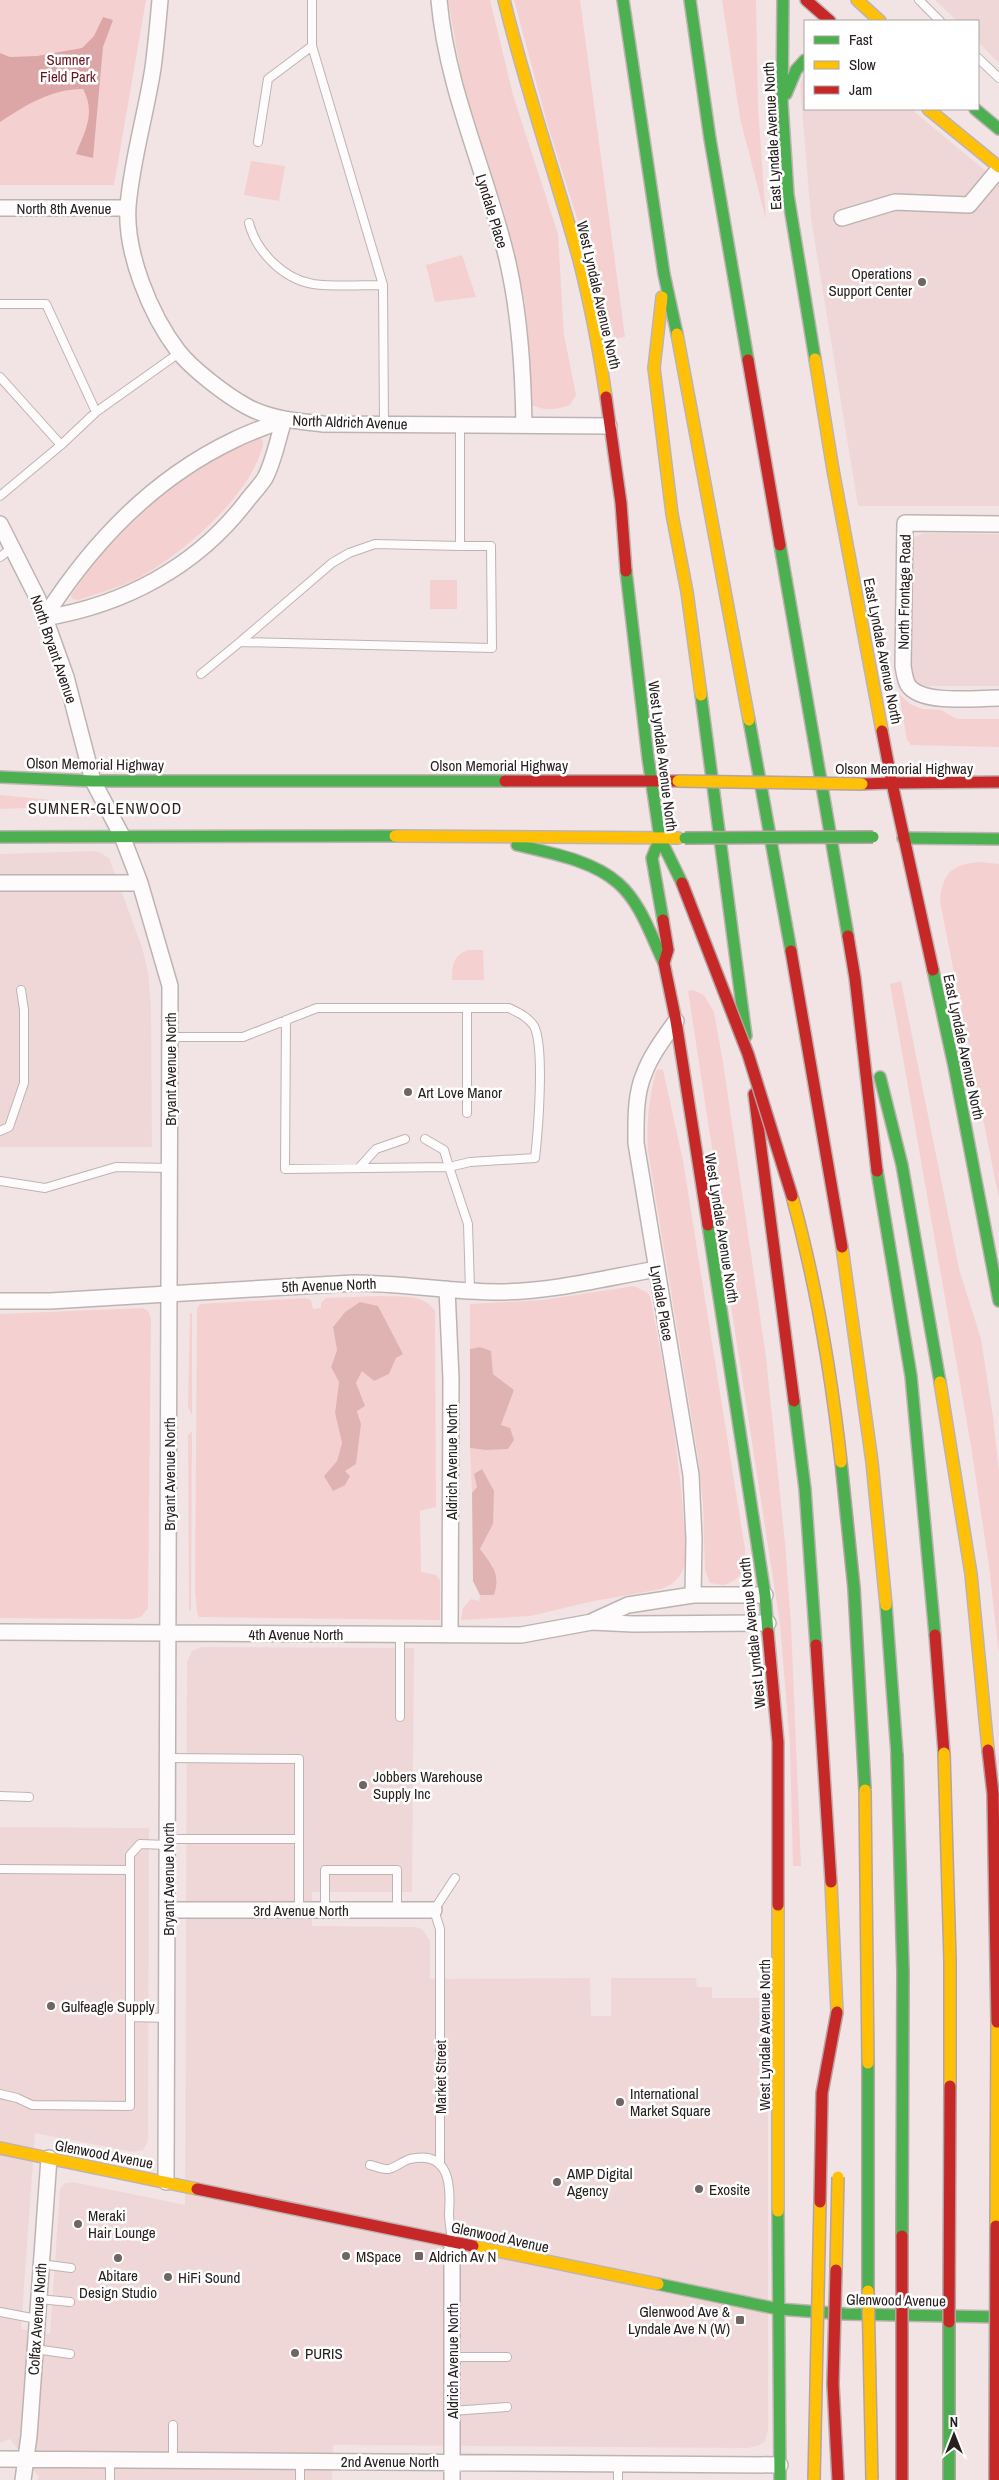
<svg xmlns="http://www.w3.org/2000/svg" width="999" height="2480" font-family="'Archivo Narrow',sans-serif">
	<style>
		.built { fill: #f0d7d7 }
		.green { fill: #f5d0d0; fill-rule: evenodd }
		.forest { fill: #e0b3b3 }
		.water { fill: #dca6a6 }
		.lines { fill: none; stroke-linecap: round; stroke-linejoin: round }
		.lane-casing { stroke: #beb3b3; stroke-width: 10 }
		.street-casing { stroke: #beb3b3; stroke-width: 18 }
		.fast-casing { stroke: #beb3b3; stroke-width: 14 }
		.slow-casing { stroke: #beb3b3; stroke-width: 14 }
		.jam-casing { stroke: #beb3b3; stroke-width: 14 }
		.lane { stroke: #fdfbfb; stroke-width: 8 }
		.street { stroke: #fdfbfb; stroke-width: 15 }
		.fast { stroke: #4caf50; stroke-width: 11 }
		.slow { stroke: #ffc107; stroke-width: 11 }
		.jam { stroke: #c62828; stroke-width: 11 }
		.fast-bridge-casing { stroke: #b6a2a2; stroke-width: 14; stroke-linecap: butt }
		.slow-bridge-casing { stroke: #b6a2a2; stroke-width: 14; stroke-linecap: butt }
		.jam-bridge-casing { stroke: #b6a2a2; stroke-width: 14; stroke-linecap: butt }
		.fast-bridge { stroke: #4caf50; stroke-width: 11 }
		.slow-bridge { stroke: #ffc107; stroke-width: 11 }
		.jam-bridge { stroke: #c62828; stroke-width: 11 }
		.poi-dot { fill: #6f6565; stroke: #fff; stroke-width: 2 }
		.labels { text-anchor: middle; dominant-baseline: central; stroke-width: 5; stroke-linejoin: round; paint-order: stroke }
		.park-label { font-size: 15px; fill: #68141f; stroke: #fff }
		.street-label { font-size: 15px; fill: #292020; stroke: #fff }
		.poi-label { font-size: 15px; fill: #292020; stroke: #fff; text-anchor: start }
		.neighbourhood-label { font-size: 16px; letter-spacing: 1px; fill: #292020; stroke: #fff }
	</style>
	<rect width="100%" height="100%" fill="#f2e4e4"/>
	<path class="built" d="M935 0H999V63L978 42V21H957Z
		M805 71V109H911L999 182V506H858L811 219 800 85Z
		M924 533 999 534V686H920L907 674 912 543 914 537Z
		M94 851 101 853 109 858 142 947 148 972 151 1006 152 1147H0V854Z
		M202 1647 414 1648 412 1892H312V1926L416 1927 422 1929 430 1941V1979L590 1978 591 2016H611V1978H696L697 1987H712V1998H768V2431L765 2441 760 2445 748 2448 333 2445 332 2480H37L39 2477 10 2439 0 2443V1827L149 1828 148 2141 143 2150 133 2152 35 2133 21 2329 50 2334 60 2189 65 2183 73 2182 185 2205 187 1662 192 1651Z"/>
	<path class="green" d="M0 0H146L114 185H0Z
		M448 0H490L513 95 558 234 564 335 576 395 570 405C557 410 545 411 532 405L529 394 525 302 504 212 478 136 461 74Z
		M514 0H580L625 337 615 339 547 123Z
		M722 0H756L758 108 766 220 740 118Z
		M251 161 285 166 279 201 244 195Z
		M462 255 476 297 435 302 426 265Z
		M258 439H262C265 445 261 451 259 457 241 503 184 552 142 576 122 587 99 593 78 600L72 599 71 595C121 521 175 474 258 439Z
		M430 580H457V609H430Z
		M899 694 910 704 922 709 941 710 957 719H999V747L911 745 907 740Z
		M0 795 52 800V807L0 809Z
		M980 862 999 864V1199L940 902C942 874 951 864 980 862Z
		M468 950H483L484 980H452C452 966 453 955 468 950Z
		M901 981 959 1269 981 1339 993 1417 999 1473V1655L989 1566 971 1446 890 984Z
		M693 990 704 995 714 1012 723 1062 766 1357 785 1543 791 1624 801 1866H793L790 1745 780 1624 722 1247 727 1246 688 991Z
		M659 1069 663 1070 683 1161 745 1549C747 1567 742 1580 723 1585L710 1583 705 1570 703 1504 698 1457 648 1151C646 1124 649 1098 656 1071Z
		M634 1286 648 1293 651 1300C664 1371 678 1441 683 1512 684 1529 688 1550 684 1566 681 1578 672 1585 661 1589L594 1601 530 1616 461 1620 463 1608 471 1599 479 1601 480 1595H494L493 1566 480 1549 493 1524 477 1487 472 1493 470 1448 485 1450 501 1425 514 1390 493 1374 480 1347 470 1349V1304L543 1300Z
		M379 1296C398 1297 424 1293 435 1311L436 1507 420 1511 421 1572 436 1575 440 1580V1620L199 1617 197 1613 195 1590 197 1309 200 1304 306 1298 311 1300 313 1309 321 1308V1303L326 1298ZM361 1302 396 1358 389 1374 374 1381 362 1370 356 1383 364 1405 357 1410 361 1425 345 1471 324 1476 337 1461 342 1443 335 1413 339 1382 331 1367 337 1350 333 1327 345 1312Z
		M143 1308 148 1311 151 1318 148 1608 141 1617 133 1619 0 1618V1314Z
		M190 1313H192V1415L188 1407Z
		M192 1431 191 1609 189 1611 188 1435Z"/>
	<path class="forest" d="M360 1302 378 1306 403 1354 396 1358 389 1374 374 1381 362 1371 356 1383 365 1406 357 1411 361 1424 356 1464 345 1471 350 1476 345 1485 333 1491 324 1476 337 1461 342 1443 335 1413 339 1382 331 1367 337 1350 333 1327 345 1312Z
		M480 1347 491 1351 493 1374 514 1390 501 1425 510 1428 514 1440 508 1449 485 1450 470 1448V1349Z
		M482 1469 494 1491 493 1524 480 1549C492 1565 501 1574 494 1595H480L473 1581 472 1493 477 1487 474 1474Z"/>
	<path class="water" d="M103 17 113 20 103 47 93 158 76 154C85 131 96 113 83 89 51 89 26 105 0 122V53L10 57 37 56 82 48 94 36Z"/>
	<g class="lines">
		<defs>
			<path id="lane" d="M312 0V46L383 285
				M919 0 940 21
				M978 58 999 78
				M258 142 268 79 312 46
				M249 223C256 251 283 279 313 284 335 287 360 285 383 285L384 424
				M0 304H46L96 412 179 353
				M0 377 61 445 0 496
				M61 445 96 412
				M0 557 12 548
				M240 642 332 563 349 553 375 544 460 546V425
				M201 674 240 642 492 648 491 546H460
				M286 1020 285 1169 449 1167 444 1150 425 1139
				M171 1037H243L317 1008H509C519 1013 528 1017 534 1026 545 1047 538 1132 535 1158L470 1162 449 1167 468 1224 470 1289
				M467 1113V1008
				M0 1131 9 1127 24 1083V1010L21 990
				M359 1168 376 1149 405 1139
				M0 1181 45 1188 116 1167 170 1168
				M400 1717V1634
				M168 1758 299 1759V1910
				M0 1796 29 1797
				M168 1839H299
				M0 1869 130 1870
				M325 1910V1870H397V1910
				M130 2017 168 2018
				M0 2094 17 2098 32 2105 130 2106V1855L140 1844 168 1845
				M370 2165C375 2166 384 2170 389 2169 396 2167 403 2161 410 2159 450 2150 451 2186 449 2213 449 2222 451 2231 452 2240
				M440 2165V1929L434 1910 455 1878
				M41 2264 71 2268
				M39 2299 70 2302
				M0 2312 37 2319
				M35 2349 70 2354
				M452 2357H507
				M452 2411 507 2407
				M173 2425V2460
				M110 2460V2480
				M618 2463V2480
				M300 2480V2461"/>
			<path id="street" d="M160 0C158 23 156 45 153 68 146 114 132 159 128 206 125 253 150 314 178 351 192 369 226 395 246 406 269 419 297 421 323 424L609 426
				M439 0C447 92 488 175 508 263 520 317 523 371 524 425
				M0 208H128
				M842 218 895 202 969 205 999 169
				M0 524 38 599 66 677 93 781 122 836 140 883 170 986 166 2182
				M999 524 905 523 903 666C904 672 905 680 908 685 921 705 977 698 999 698
				M44 618C124 605 196 567 246 502 252 494 260 486 265 478 274 461 278 438 284 420
				M44 618C91 544 154 478 234 440 250 432 267 426 284 420
				M0 883H140
				M676 1021C664 1038 651 1055 644 1074 635 1095 636 1121 636 1143L691 1475 694 1539 693 1595
				M447 1289 451 1379 450 1635
				M0 1301H50L353 1283C402 1283 450 1292 498 1292 551 1292 605 1278 657 1269
				M593 1621 628 1605 693 1595H765
				M0 1632 521 1635 592 1622 633 1624 768 1623
				M168 1910H434
				M452 2242V2480
				M0 2459 780 2465
				M23 2480 29 2436 49 2158"/>
			<path id="fast" d="M623 0 664 274 677 334
				M690 0 710 139 748 360
				M783 0 782 103 788 195 815 359
				M786 94 796 70 805 60
				M975 109 999 129
				M780 545 848 936
				M626 571 648 758 660 838 652 858 663 920
				M701 695 746 1036
				M749 720 791 951
				M0 777 93 781H505
				M0 837 395 836
				M660 838 682 883
				M903 838 999 839
				M517 845C550 853 592 860 618 883 641 903 651 936 664 963
				M933 970 954 1066 999 1301
				M880 1077 902 1165 940 1382
				M877 1171 911 1376 935 1635
				M708 1225 765 1595 768 1633
				M794 1401 805 1489 816 1645
				M886 1605 897 1754
				M778 2211 780 2480
				M658 2284 778 2309 845 2314 999 2317"/>
			<path id="slow" d="M504 0C525 86 554 170 578 256 590 302 599 350 606 397
				M857 0 880 21
				M928 109 999 167
				M662 297 654 368 672 514 687 592 701 695
				M677 334 749 720
				M815 359 833 470 882 731
				M395 836 678 838
				M842 1247 872 1462 886 1605
				M940 1382 971 1574 988 1750
				M831 1882 837 2012
				M778 1905V2211
				M0 2148 197 2189
				M473 2246 658 2284"/>
			<path id="jam" d="M806 0 830 21
				M748 360 780 545
				M606 397 621 503 626 571
				M882 731 892 783 999 782
				M505 781H678
				M862 784 892 783 933 970
				M663 920 668 950 664 963 676 1021 708 1225
				M848 936 855 978 877 1171
				M791 951 842 1247
				M754 1094 794 1401
				M768 1633 778 1742V1905
				M935 1635 944 1753
				M816 1645 831 1882
				M197 2189 473 2246"/>
		</defs>
		<use href="#lane" class="lane-casing"/>
		<use href="#street" class="street-casing"/>
		<use href="#fast" class="fast-casing"/>
		<use href="#slow" class="slow-casing"/>
		<use href="#jam" class="jam-casing"/>
		<use href="#lane" class="lane"/>
		<use href="#street" class="street"/>
		<use href="#fast" class="fast"/>
		<use href="#slow" class="slow"/>
		<use href="#jam" class="jam"/>
		<defs>
			<path id="fast-bridge" d="M685 838 873 837
				M841 1462 854 1588 865 1790
				M897 1754 903 1972 902 2236
				M868 2291V2063
				M949 2480V2322"/>
			<path id="slow-bridge" d="M678 781 862 784
				M792 1196C816 1283 831 1372 841 1462
				M944 1753 950 1960V2086
				M865 1790 868 2063
				M996 2226 997 2022
				M836 2270 838 2177
				M868 2291 872 2480
				M814 2480 820 2202"/>
			<path id="jam-bridge" d="M682 883 748 1054 792 1196
				M988 1750 993 1794 997 2022
				M820 2202 822 2093 837 2012
				M836 2270 833 2384 838 2480
				M949 2322 950 2086
				M902 2480V2236
				M995 2480 996 2226"/>
		</defs>
		<use href="#fast-bridge" class="fast-bridge-casing"/>
		<use href="#slow-bridge" class="slow-bridge-casing"/>
		<use href="#jam-bridge" class="jam-bridge-casing"/>
		<use href="#fast-bridge" class="fast-bridge"/>
		<use href="#slow-bridge" class="slow-bridge"/>
		<use href="#jam-bridge" class="jam-bridge"/>
	</g>
	<g class="poi-dot">
		<circle cx="922" cy="282" r="5"/>
		<circle cx="408" cy="1092" r="5"/>
		<circle cx="363" cy="1785" r="5"/>
		<circle cx="51" cy="2006" r="5"/>
		<circle cx="620" cy="2102" r="5"/>
		<circle cx="557" cy="2182" r="5"/>
		<circle cx="699" cy="2189" r="5"/>
		<circle cx="78" cy="2224" r="5"/>
		<circle cx="346" cy="2256" r="5"/>
		<rect x="414" y="2251" width="10" height="10" rx="2.5"/>
		<circle cx="118" cy="2258" r="5"/>
		<circle cx="168" cy="2277" r="5"/>
		<rect x="735" y="2315" width="10" height="10" rx="2.5"/>
		<circle cx="295" cy="2353" r="5"/>
	</g>
	<g class="labels">
		<g class="park-label">
			<text x="68" y="59">Sumner<tspan x="68" dy="17">Field Park</tspan></text>
		</g>
		<g class="street-label">
			<text transform="translate(772 136) rotate(-93)">East Lyndale Avenue North</text>
			<text x="64" y="208">North 8th Avenue</text>
			<text transform="translate(492 211) rotate(73)">Lyndale Place</text>
			<text transform="translate(599 295) rotate(77)">West Lyndale Avenue North</text>
			<text transform="translate(350 422) rotate(2)">North Aldrich Avenue</text>
			<text transform="translate(904 592) rotate(-89)">North Frontage Road</text>
			<text transform="translate(54 649) rotate(71)">North Bryant Avenue</text>
			<text transform="translate(883 651) rotate(79)">East Lyndale Avenue North</text>
			<text transform="translate(663 756) rotate(83)">West Lyndale Avenue North</text>
			<text transform="translate(95 764) rotate(1)">Olson Memorial Highway</text>
			<text x="499" y="765">Olson Memorial Highway</text>
			<text x="904" y="768">Olson Memorial Highway</text>
			<text transform="translate(964 1047) rotate(78)">East Lyndale Avenue North</text>
			<text transform="translate(170 1069) rotate(-90)">Bryant Avenue North</text>
			<text transform="translate(722 1228) rotate(81)">West Lyndale Avenue North</text>
			<text transform="translate(329 1285) rotate(-2)">5th Avenue North</text>
			<text transform="translate(662 1303) rotate(80)">Lyndale Place</text>
			<text transform="translate(451 1462) rotate(-90)">Aldrich Avenue North</text>
			<text transform="translate(169 1474) rotate(-90)">Bryant Avenue North</text>
			<text transform="translate(752 1633) rotate(-96)">West Lyndale Avenue North</text>
			<text x="296" y="1634">4th Avenue North</text>
			<text transform="translate(168 1879) rotate(-90)">Bryant Avenue North</text>
			<text x="301" y="1910">3rd Avenue North</text>
			<text transform="translate(764 2035) rotate(-90)">West Lyndale Avenue North</text>
			<text transform="translate(440 2077) rotate(-90)">Market Street</text>
			<text transform="translate(104 2154) rotate(11)">Glenwood Avenue</text>
			<text transform="translate(500 2237) rotate(12)">Glenwood Avenue</text>
			<text transform="translate(896 2300) rotate(1)">Glenwood Avenue</text>
			<text transform="translate(37 2319) rotate(-86)">Colfax Avenue North</text>
			<text transform="translate(452 2361) rotate(-90)">Aldrich Avenue North</text>
			<text x="390" y="2461">2nd Avenue North</text>
		</g>
		<g class="poi-label">
			<text x="912" y="273" text-anchor="end">Operations<tspan x="912" dy="17">Support Center</tspan></text>
			<text x="418" y="1092">Art Love Manor</text>
			<text x="373" y="1776">Jobbers Warehouse<tspan x="373" dy="17">Supply Inc</tspan></text>
			<text x="61" y="2006">Gulfeagle Supply</text>
			<text x="630" y="2093">International<tspan x="630" dy="17">Market Square</tspan></text>
			<text x="567" y="2173">AMP Digital<tspan x="567" dy="17">Agency</tspan></text>
			<text x="709" y="2189">Exosite</text>
			<text x="88" y="2215">Meraki<tspan x="88" dy="17">Hair Lounge</tspan></text>
			<text x="356" y="2256">MSpace</text>
			<text x="429" y="2256">Aldrich Av N</text>
			<text x="118" y="2275" text-anchor="middle">Abitare<tspan x="118" dy="17">Design Studio</tspan></text>
			<text x="178" y="2277">HiFi Sound</text>
			<text x="730" y="2311" text-anchor="end">Glenwood Ave &amp;<tspan x="730" dy="17">Lyndale Ave N (W)</tspan></text>
			<text x="305" y="2353">PURIS</text>
		</g>
		<g class="neighbourhood-label">
			<text x="105" y="808">SUMNER-GLENWOOD</text>
		</g>
	</g>
	<rect x="804" y="20" width="175" height="90" fill="#ffffff" stroke="#a9a6a6"/>
	<rect x="814" y="36" width="25" height="8" fill="#4caf50" stroke="#a9a6a6"/>
	<text x="849" y="45" font-size="15" fill="#292020">Fast</text>
	<rect x="814" y="61" width="25" height="8" fill="#ffc107" stroke="#a9a6a6"/>
	<text x="849" y="70" font-size="15" fill="#292020">Slow</text>
	<rect x="814" y="86" width="25" height="8" fill="#c62828" stroke="#a9a6a6"/>
	<text x="849" y="95" font-size="15" fill="#292020">Jam</text>
	<g transform="translate(954 2435)" stroke="#ffffff" stroke-width="4" paint-order="stroke">
	<path d="M0-4L9 19L0 12L-9 19Z" fill="#292020"/>
	<text y="-8" font-size="14" font-weight="bold" text-anchor="middle" fill="#292020">N</text>
	</g>
</svg>
